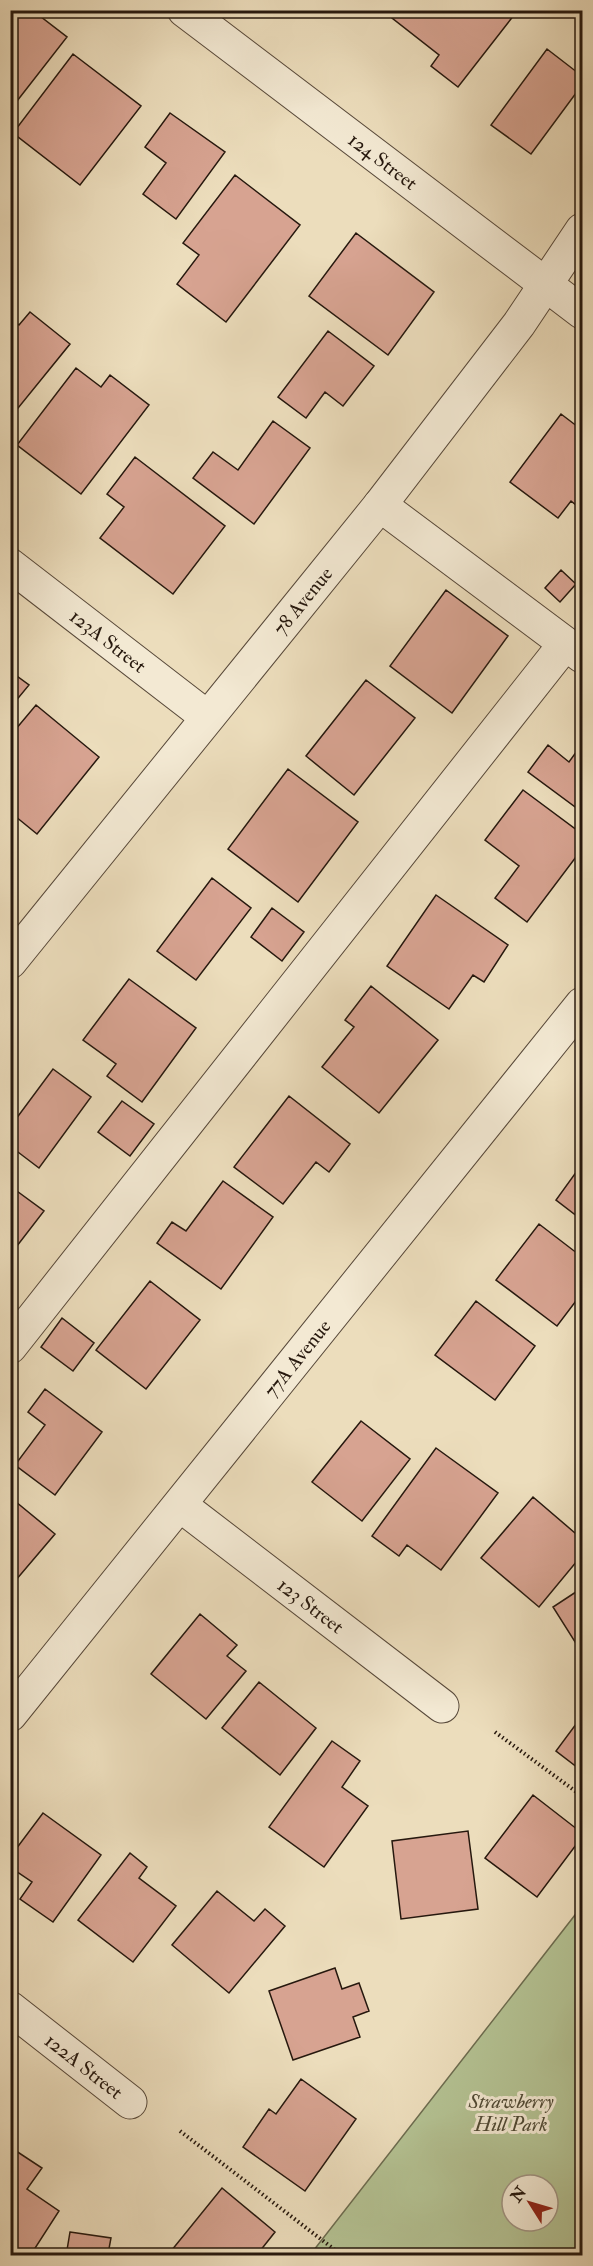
<svg xmlns="http://www.w3.org/2000/svg" width="593" height="2266" font-family="'IM FELL Double Pica',serif">
	<style>
		.green { fill: #b4c293; stroke: #6d6d50; stroke-width: 1.5; fill-rule: evenodd }
		.building { fill: #d7a391; stroke: #26180e; stroke-width: 1.5 }
		.lines { fill: none; stroke-linecap: round; stroke-linejoin: round }
		.minor-casing { stroke: #58493a; stroke-width: 35 }
		.path { stroke: #26180e; stroke-width: 4; stroke-dasharray: 1.5 3; stroke-linecap: butt }
		.minor { stroke: #f3e9d3; stroke-width: 33 }
		.labels { text-anchor: middle; dominant-baseline: central; stroke-width: 6; stroke-linejoin: round; paint-order: stroke }
		.street-label { font-size: 20px; fill: #26180e; stroke: #f3e9d3 }
		.park-label { font-size: 20px; font-style: italic; fill: #514b36; stroke: #f3e9d3 }
	</style>
	<rect width="100%" height="100%" fill="#ecddbc"/>
	<filter id="stains"><feTurbulence type="fractalNoise" baseFrequency=".00333" numOctaves="4"/><feColorMatrix values="0 0 0 0 .2 0 0 0 0 .09 0 0 0 0 .02 0 0 0 .5 -.17"/></filter>
	<radialGradient id="worn" r=".72"><stop offset=".6" stop-color="#630" stop-opacity="0"/><stop offset="1" stop-color="#630" stop-opacity=".3"/></radialGradient>
	<path class="green" d="M582 1906V2255H310ZM512 2185H548V2221H512Z"/>
	<path class="building" d="M10 10H32L67 37 10 110Z
		M397 10H518L458 87 431 66 439 55 392 18Z
		M547 49 582 76V85L531 154 491 125Z
		M73 54 141 106 80 185 13 133Z
		M170 113 225 152 176 219 143 194 166 163 145 147Z
		M235 175 300 225 226 322 177 284 199 255 183 243Z
		M356 233 434 292 388 355 309 296Z
		M30 312 70 344 10 418V318L19 325Z
		M328 331 374 366 343 406 325 392 306 418 278 397Z
		M76 368 101 387 110 375 149 405 81 494 17 445Z
		M561 414 582 430V510L571 501 558 518 510 482Z
		M273 421 310 448 254 524 193 478 213 452 238 470Z
		M135 457 225 526 173 594 100 538 124 507 107 494Z
		M561 570 576 584 560 602 545 588Z
		M446 590 508 636 452 713 390 666Z
		M10 671 29 685 10 708Z
		M366 680 415 718 354 795 306 756Z
		M36 705 99 757 37 834 10 812V736Z
		M582 744V812L528 772 548 745 569 762Z
		M288 769 358 822 298 902 228 849Z
		M523 790 582 834V849L527 922 495 898 519 866 485 840Z
		M212 878 251 908 196 980 157 951Z
		M436 895 508 945 484 982 473 975 449 1009 387 966Z
		M272 908 304 932 282 961 251 937Z
		M129 979 196 1028 142 1102 107 1076 116 1064 83 1040Z
		M371 986 438 1040 379 1113 322 1067 354 1027 345 1020Z
		M53 1069 91 1097 39 1168 10 1146V1127Z
		M289 1096 350 1144 329 1172 316 1162 283 1204 234 1167Z
		M122 1101 154 1124 130 1156 98 1132Z
		M582 1164V1220L556 1200Z
		M223 1181 273 1217 221 1289 157 1243 172 1222 186 1231Z
		M10 1186 44 1211 10 1255Z
		M539 1224 582 1257V1293L557 1326 496 1280Z
		M150 1281 200 1320 146 1389 96 1350Z
		M476 1301 535 1346 495 1400 435 1355Z
		M62 1318 94 1343 73 1371 41 1347Z
		M45 1389 102 1432 55 1495 15 1465 45 1425 28 1412Z
		M361 1421 410 1459 362 1521 312 1482Z
		M436 1448 498 1493 441 1570 407 1545 399 1556 372 1536Z
		M10 1497 55 1534 10 1587Z
		M533 1497 582 1539V1555L539 1607 481 1558Z
		M582 1588V1653L553 1607Z
		M200 1614 237 1645 227 1656 246 1671 206 1719 151 1674Z
		M259 1682 316 1728 280 1775 222 1728Z
		M582 1716V1771L556 1751Z
		M332 1741 360 1761 342 1787 368 1806 324 1867 269 1827Z
		M533 1795 582 1833V1837L537 1897 485 1858Z
		M43 1813 101 1855 53 1922 20 1899 32 1882 10 1867V1857Z
		M468 1831 478 1909 401 1919 392 1841Z
		M130 1853 147 1867 139 1878 176 1906 133 1962 78 1920Z
		M217 1891 254 1921 265 1909 285 1926 229 1993 172 1945Z
		M335 1968 342 1989 359 1983 369 2011 353 2017 360 2037 293 2060 269 1991Z
		M301 2079 356 2119 305 2191 243 2147 269 2109 276 2114Z
		M10 2147 42 2168 27 2189 59 2211 30 2256H24L10 2247Z
		M222 2188 275 2232 256 2256H167Z
		M70 2232 111 2238 108 2254 116 2256H66Z"/>
	<g class="lines">
		<defs>
			<g id="minor">
				<path id="s1" d="M184 10 582 312"/>
				<path d="M380 505 582 656"/>
				<path id="s2" d="M10 565 207 717"/>
				<path id="s3" d="M10 962 380 505 519 324 582 230"/>
				<path d="M10 1347 565 644"/>
				<path id="s4" d="M180 1505 442 1706"/>
				<path id="s5" d="M10 1715 582 1004"/>
				<path id="s6" d="M10 2008 130 2102"/>
			</g>
		</defs>
		<use href="#minor" class="minor-casing"/>
		<path class="path" d="M495 1732 582 1796
			M180 2131 335 2250"/>
		<use href="#minor" class="minor"/>
	</g>
	<g class="labels">
		<g class="street-label">
			<text stroke="none"><textPath href="#s1" startOffset="250">124 Street</textPath></text>
			<text stroke="none"><textPath href="#s3" startOffset="465">78 Avenue</textPath></text>
			<text stroke="none"><textPath href="#s2" startOffset="124">123A Street</textPath></text>
			<text stroke="none"><textPath href="#s5" startOffset="458">77A Avenue</textPath></text>
			<text stroke="none"><textPath href="#s4" startOffset="165">123 Street</textPath></text>
			<text stroke="none"><textPath href="#s6" startOffset="94">122A Street</textPath></text>
		</g>
		<g class="park-label">
			<text x="511" y="2101">Strawberry<tspan x="511" dy="23">Hill Park</tspan></text>
		</g>
	</g>
	<rect width="593" height="2266" fill="none" stroke="#ecddbc" stroke-width="36"/>
	<rect x="12" y="12" width="569" height="2242" fill="none" stroke="#26180e" stroke-width="3"/>
	<rect x="18" y="18" width="557" height="2230" fill="none" stroke="#26180e" stroke-width="1.5"/>
	<g transform="translate(530 2203) rotate(307)"><circle r="28" fill="#f3e9d3" stroke="#a19584" stroke-width="1.5"/>
	<path d="M0-4.5L10 22L0 15L-10 22Z" fill="#8f2418"/>
	<text y="-9" font-size="16" font-weight="bold" text-anchor="middle" fill="#26180e">N</text>
	</g>
	<rect width="100%" height="100%" filter="url(#stains)"/>
	<rect width="100%" height="100%" fill="url(#worn)"/>
</svg>
